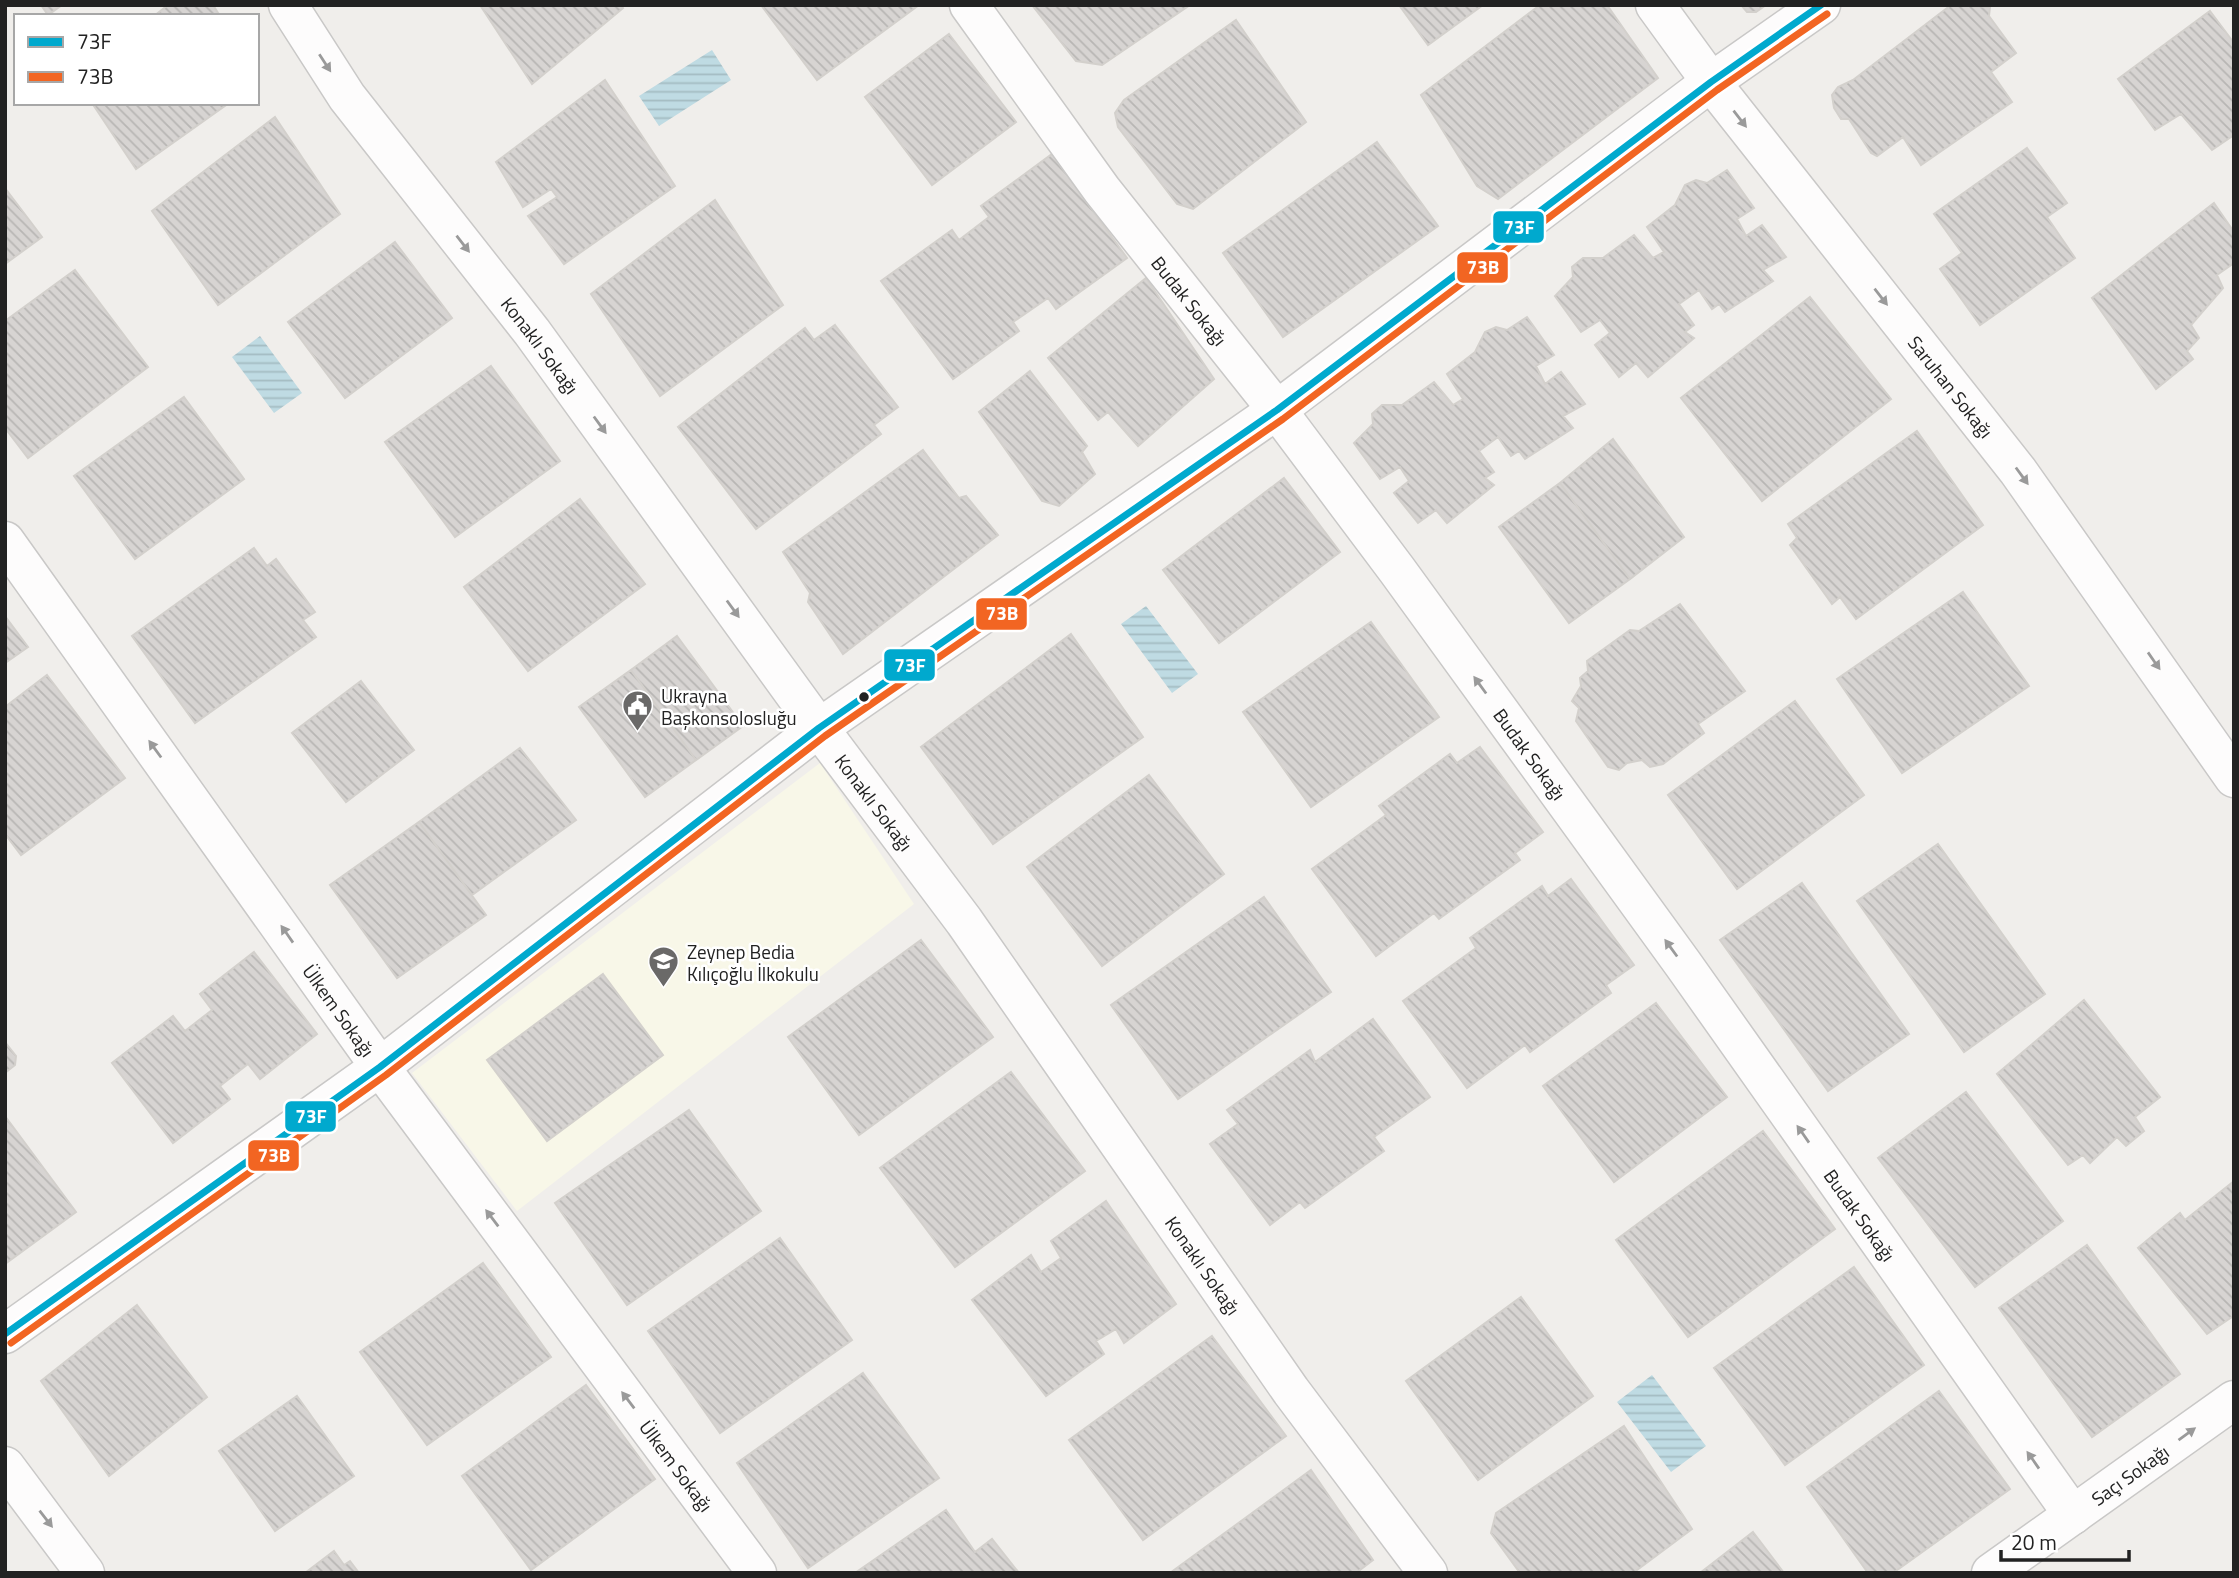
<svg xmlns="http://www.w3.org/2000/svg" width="2239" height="1578" font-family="'Titillium Web',sans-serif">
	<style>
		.education { fill: #f8f7e8 }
		.water { fill: url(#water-rules) }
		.building { fill: url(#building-back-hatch); stroke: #d3d0cc; stroke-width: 2 }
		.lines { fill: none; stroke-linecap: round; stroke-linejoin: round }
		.street-casing { stroke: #c9c8c7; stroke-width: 41 }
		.street { stroke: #fdfcfc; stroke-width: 38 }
		.bus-1-casing { stroke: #fff; stroke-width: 12 }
		.bus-2-casing { stroke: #fff; stroke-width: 12 }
		.bus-1 { stroke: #00a9ce; stroke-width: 7 }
		.bus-2 { stroke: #f26522; stroke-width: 7 }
		.oneway { fill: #9a9a9a }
		.bus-dot { fill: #222; stroke: #fff; stroke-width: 2.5 }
		.labels { text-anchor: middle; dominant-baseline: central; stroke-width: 5; stroke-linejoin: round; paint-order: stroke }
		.street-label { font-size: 19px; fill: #222; stroke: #fff }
		.poi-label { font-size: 19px; fill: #222; stroke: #fff; text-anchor: start }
		.line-badge { stroke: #fff; stroke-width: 2.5 }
		.badge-label { font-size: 19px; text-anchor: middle; font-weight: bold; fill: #fff }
	</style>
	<defs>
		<pattern id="water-rules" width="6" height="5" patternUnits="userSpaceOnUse" patternTransform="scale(1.75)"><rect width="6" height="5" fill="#bfdbe3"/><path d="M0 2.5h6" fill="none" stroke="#a4bcc2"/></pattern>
		<pattern id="building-back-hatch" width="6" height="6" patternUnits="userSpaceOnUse" patternTransform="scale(1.75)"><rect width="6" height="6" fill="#d7d4d2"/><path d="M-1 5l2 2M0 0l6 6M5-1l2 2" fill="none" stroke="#b8b6b4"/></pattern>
	</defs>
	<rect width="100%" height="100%" fill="#f0eeeb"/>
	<path class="education" d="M820 763 914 904 517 1211 412 1073Z"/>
	<path class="water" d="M712 50 731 80 659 126 639 96Z
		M260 336 302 393 274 413 232 357Z
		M1146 606 1198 674 1172 693 1121 624Z
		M1652 1375 1706 1446 1671 1472 1617 1402Z"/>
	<path class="building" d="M41 5H62L48 15Z
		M168 5H213L220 16H154Z
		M480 5H621L623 8 532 84Z
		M761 5H919L817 80Z
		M1032 5H1190L1102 65 1076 61Z
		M1399 5H1483L1428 45Z
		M1540 5H1607L1658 78 1498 199 1477 186 1421 95Z
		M1741 5H1766L1756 12H1747Z
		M1951 5 1990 7 1989 16 2016 53 1991 72 2012 102 1921 165 1903 137 1877 156 1871 153 1849 119H1841L1834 108 1832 95 1838 87 1853 80Z
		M2210 11 2234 43V135L2212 150 2181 114 2155 130 2118 79Z
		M1236 20 1306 122 1193 209 1177 204 1118 127 1115 113 1124 100Z
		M949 34 1016 122 932 185 865 97Z
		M605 80 675 186 564 264 528 216 557 197 551 189 523 207 496 162Z
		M92 103H229L136 169Z
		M275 117 340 214 218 305 152 211Z
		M1377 142 1438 226 1283 337 1223 253Z
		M2027 148 2067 203 2047 217 2075 258 1980 325 1940 269 1962 253 1934 214Z
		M1052 154 1127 258 1056 309 1048 298 1013 322 1019 331 953 379 881 281 952 230 959 240 989 217 981 206Z
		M1727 170 1754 208 1737 219 1746 236 1762 225 1786 257 1763 270 1773 281 1725 312 1719 304 1712 309 1699 290 1679 304 1694 325 1685 332 1694 338 1648 377 1636 363 1619 377 1595 345 1610 333 1600 320 1581 332 1555 296 1573 277 1572 267 1583 258H1603L1634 235 1653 258 1664 252 1647 227 1675 205 1685 185 1696 180 1707 183Z
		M5 188 42 237 5 264Z
		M715 200 783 305 660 396 591 294Z
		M2214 203 2234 232V263L2217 275 2223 288 2191 325 2199 338 2187 351 2193 359 2156 389 2092 298Z
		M395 242 452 318 345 398 288 322Z
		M75 270 148 367 28 458 5 428V321Z
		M1146 278 1214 379 1138 446 1108 412 1098 420 1048 358Z
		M1810 297 1891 399 1762 501 1681 398Z
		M1527 317 1554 355 1536 366 1545 384 1561 372 1585 404 1563 416 1573 428 1525 459 1519 451 1511 456 1498 437 1479 451 1494 472 1485 478 1494 485 1447 523 1436 510 1418 523 1394 493 1409 481 1400 467 1380 479 1354 443 1373 424 1372 414 1382 405H1402L1434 382 1453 405 1463 399 1447 374 1475 352 1485 332 1496 327 1507 330Z
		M835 325 898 407 874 425 881 434 756 529 678 427 805 328 814 340Z
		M491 366 560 461 455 537 385 442Z
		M1030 371 1087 446 1082 452 1095 474 1059 506 1042 501 979 412Z
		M184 397 244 479 135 559 74 476Z
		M1917 431 1983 525 1856 619 1840 597 1832 604 1790 545 1797 538 1788 524Z
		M1613 439 1684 537 1630 579 1560 483Z
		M923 450 959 498 966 496 998 535 843 654 808 602 810 593 783 552Z
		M1284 478 1340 552 1219 643 1163 570Z
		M1560 483 1630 579 1569 623 1499 527Z
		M580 499 645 584 528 671 464 587Z
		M254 548 267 566 276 559 315 612 303 620 316 637 195 723 132 636Z
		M1963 592 2029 686 1902 773 1837 679Z
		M1680 604 1745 691 1698 724 1704 733 1663 764 1650 767 1642 760 1627 763 1619 770 1608 767 1576 721 1579 708 1572 701 1581 686 1580 678 1588 671 1587 661 1630 630 1639 631Z
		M5 616 28 647 5 663Z
		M1371 622 1439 717 1311 807 1243 712Z
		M1071 634 1143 737 993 844 921 747Z
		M677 636 743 726 696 760 631 670Z
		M631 670 696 760 645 797 579 707Z
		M47 675 125 778 21 855 5 834V707Z
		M361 681 414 750 346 802 292 733Z
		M1795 701 1864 795 1737 889 1668 795Z
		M1480 747 1543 832 1515 853 1520 860 1439 919 1434 913 1376 956 1312 869 1386 815 1379 806 1450 754 1457 763Z
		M520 748 576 820 472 895 419 822Z
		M1149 775 1224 874 1102 966 1027 867Z
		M419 822 486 915 397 978 330 885Z
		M1938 844 2045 994 1964 1052 1857 901Z
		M1571 879 1634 965 1606 985 1611 993 1530 1052 1525 1045 1467 1088 1403 1001 1476 948 1470 938 1542 886 1548 896Z
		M1802 883 1909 1034 1828 1091 1720 940Z
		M1264 897 1331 992 1178 1099 1111 1005Z
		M921 940 993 1037 859 1135 788 1037Z
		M254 952 317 1034 260 1079 248 1064 220 1086 230 1099 173 1143 112 1063 173 1016 185 1031 212 1010 200 994Z
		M603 974 663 1055 547 1141 487 1060Z
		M2084 1000 2160 1097 2135 1117 2144 1131 2126 1146 2117 1137 2090 1163 2083 1155 2068 1165 1997 1074Z
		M1656 1003 1727 1097 1614 1182 1543 1086Z
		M1373 1019 1430 1097 1374 1137 1384 1151 1305 1208 1300 1202 1270 1225 1210 1144 1238 1124 1227 1110 1310 1050 1315 1062Z
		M5 1042 16 1056 15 1065 5 1073Z
		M1011 1072 1085 1171 955 1267 880 1168Z
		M1966 1092 2063 1221 1975 1287 1878 1158Z
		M689 1110 761 1211 627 1305 555 1203Z
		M5 1116 76 1212 5 1264Z
		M1763 1131 1835 1229 1688 1337 1616 1240Z
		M2234 1181V1319L2232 1317 2207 1334 2138 1248 2180 1213 2185 1220Z
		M1106 1201 1176 1304 1124 1343 1116 1329 1096 1341 1104 1354 1046 1396 972 1300 1031 1255 1041 1272 1061 1258 1051 1241Z
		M780 1238 852 1340 720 1433 648 1331Z
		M2087 1245 2180 1374 2092 1437 1999 1308Z
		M483 1263 551 1357 427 1445 360 1352Z
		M1854 1267 1924 1365 1785 1465 1714 1368Z
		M1521 1297 1593 1396 1478 1480 1406 1381Z
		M137 1305 207 1397 109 1476 41 1381Z
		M1212 1336 1286 1436 1143 1540 1069 1440Z
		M863 1373 939 1478 808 1568 737 1463Z
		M586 1385 655 1479 531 1570 462 1476Z
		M1939 1391 2010 1489 1893 1573H1868L1807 1487Z
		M297 1396 354 1476 275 1531 219 1451Z
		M1624 1426 1692 1529 1633 1573H1520L1491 1533 1496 1513Z
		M1311 1470 1373 1560 1356 1573H1170Z
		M946 1510 975 1552 992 1539 1019 1573H855Z
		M1753 1532 1784 1573H1700Z
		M334 1551 344 1565 350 1561 359 1573H305Z"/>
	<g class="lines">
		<defs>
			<g id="street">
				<path id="s1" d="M288 5 347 97 532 332 819 728 964 921 1291 1391 1428 1573"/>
				<path id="s2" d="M969 5 1102 190 1277 410 1397 570 1683 964 2073 1515"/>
				<path id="s3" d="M1655 5 1711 82 2018 471 2234 778"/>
				<path id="s4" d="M5 541 380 1067 757 1573"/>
				<path d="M5 1334 380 1067 819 728 1277 410 1711 82 1821 5"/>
				<path d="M5 1466 85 1573"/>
				<path id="s5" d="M1991 1573 2234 1400"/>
			</g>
		</defs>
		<use href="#street" class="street-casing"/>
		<use href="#street" class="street"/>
		<defs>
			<path id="bus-1" d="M5 1334 380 1067 819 728 1277 410 1711 82 1821 5"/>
			<path id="bus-2" d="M11 1343 386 1075 825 736 1283 419 1717 90 1827 14"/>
		</defs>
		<use href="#bus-1" class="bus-1-casing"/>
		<use href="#bus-2" class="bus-2-casing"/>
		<use href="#bus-1" class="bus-1"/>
		<use href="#bus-2" class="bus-2"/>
	</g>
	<defs><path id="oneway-solid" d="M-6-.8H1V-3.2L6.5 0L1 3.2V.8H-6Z" transform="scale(1.75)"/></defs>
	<g class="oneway">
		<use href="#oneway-solid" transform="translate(325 63) rotate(57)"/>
		<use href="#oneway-solid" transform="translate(1740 119) rotate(52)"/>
		<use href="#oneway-solid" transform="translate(463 244) rotate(52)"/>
		<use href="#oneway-solid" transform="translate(1881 297) rotate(52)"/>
		<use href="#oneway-solid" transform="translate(600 425) rotate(54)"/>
		<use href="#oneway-solid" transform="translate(2022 476) rotate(54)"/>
		<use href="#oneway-solid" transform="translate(733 609) rotate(54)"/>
		<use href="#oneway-solid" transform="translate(2154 661) rotate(55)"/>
		<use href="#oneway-solid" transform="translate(1480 685) rotate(-126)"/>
		<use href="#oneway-solid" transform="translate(155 749) rotate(-126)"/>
		<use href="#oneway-solid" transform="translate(287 934) rotate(-125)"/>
		<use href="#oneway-solid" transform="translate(1671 948) rotate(-126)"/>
		<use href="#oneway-solid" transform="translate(1803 1134) rotate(-125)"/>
		<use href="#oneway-solid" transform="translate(492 1218) rotate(-127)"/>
		<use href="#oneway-solid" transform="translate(628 1400) rotate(-127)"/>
		<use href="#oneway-solid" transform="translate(2187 1434) rotate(-36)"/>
		<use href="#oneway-solid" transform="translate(2033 1460) rotate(-125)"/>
		<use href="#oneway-solid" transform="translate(46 1519) rotate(52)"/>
	</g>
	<defs>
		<symbol id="civic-pin" viewBox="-11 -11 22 30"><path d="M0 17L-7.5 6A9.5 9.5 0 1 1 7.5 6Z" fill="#6a6968" stroke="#fff"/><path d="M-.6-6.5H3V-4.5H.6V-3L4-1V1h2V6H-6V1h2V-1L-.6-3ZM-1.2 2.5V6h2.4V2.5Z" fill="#fff"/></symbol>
		<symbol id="school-pin" viewBox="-11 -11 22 30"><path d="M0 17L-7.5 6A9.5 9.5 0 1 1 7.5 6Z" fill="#6a6968" stroke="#fff"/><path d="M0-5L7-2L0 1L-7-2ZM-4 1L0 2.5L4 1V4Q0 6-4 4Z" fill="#fff"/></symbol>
	</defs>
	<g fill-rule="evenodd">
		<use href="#civic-pin" x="620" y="688" width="35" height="47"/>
		<use href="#school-pin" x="646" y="944" width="35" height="47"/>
	</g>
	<circle class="bus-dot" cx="864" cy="697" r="6"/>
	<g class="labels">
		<g class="street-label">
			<text stroke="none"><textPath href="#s2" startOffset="369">Budak Sokağı</textPath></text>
			<text stroke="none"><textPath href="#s1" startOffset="424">Konaklı Sokağı</textPath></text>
			<text stroke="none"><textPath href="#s3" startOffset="483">Saruhan Sokağı</textPath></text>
			<text stroke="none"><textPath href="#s2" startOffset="936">Budak Sokağı</textPath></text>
			<text stroke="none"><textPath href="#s1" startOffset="990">Konaklı Sokağı</textPath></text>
			<text stroke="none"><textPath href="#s4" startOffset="576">Ülkem Sokağı</textPath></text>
			<text stroke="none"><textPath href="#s2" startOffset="1503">Budak Sokağı</textPath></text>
			<text stroke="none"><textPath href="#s1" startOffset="1558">Konaklı Sokağı</textPath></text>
			<text stroke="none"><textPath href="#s4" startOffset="1143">Ülkem Sokağı</textPath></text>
			<text stroke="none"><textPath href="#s5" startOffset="170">Saçı Sokağı</textPath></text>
		</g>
		<g class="poi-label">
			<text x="661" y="695">Ukrayna<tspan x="661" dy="22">Başkonsolosluğu</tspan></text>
			<text x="687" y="951">Zeynep Bedia<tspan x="687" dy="22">Kılıçoğlu İlkokulu</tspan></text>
		</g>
	</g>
	<g class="line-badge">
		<rect x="1492" y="210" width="53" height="34" rx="7" fill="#00a9ce"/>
		<rect x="1456" y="251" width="53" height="33" rx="7" fill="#f26522"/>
		<rect x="975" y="597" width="53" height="34" rx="7" fill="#f26522"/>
		<rect x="883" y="648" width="53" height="34" rx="7" fill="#00a9ce"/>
		<rect x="284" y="1100" width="53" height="33" rx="7" fill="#00a9ce"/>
		<rect x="247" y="1139" width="53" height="33" rx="7" fill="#f26522"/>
	</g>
	<g class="badge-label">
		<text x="1519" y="234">73F</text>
		<text x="1483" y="274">73B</text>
		<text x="1002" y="620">73B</text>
		<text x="910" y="672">73F</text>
		<text x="311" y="1123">73F</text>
		<text x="274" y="1162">73B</text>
	</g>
	<rect width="2239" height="1578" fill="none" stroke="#222222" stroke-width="14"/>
	<rect x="14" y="14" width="245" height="91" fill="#ffffff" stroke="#a7a7a7" stroke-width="2"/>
	<rect x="28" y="37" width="35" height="10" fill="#00a9ce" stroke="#a7a7a7" stroke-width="2"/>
	<text x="77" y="49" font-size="21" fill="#222222">73F</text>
	<rect x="28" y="72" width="35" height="10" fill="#f26522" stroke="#a7a7a7" stroke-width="2"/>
	<text x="77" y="84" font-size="21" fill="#222222">73B</text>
	<path d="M2001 1550v10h128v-10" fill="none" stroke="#222222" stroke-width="3.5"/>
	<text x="2011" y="1550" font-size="21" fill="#222222" stroke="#ffffff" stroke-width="5" paint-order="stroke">20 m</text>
</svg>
